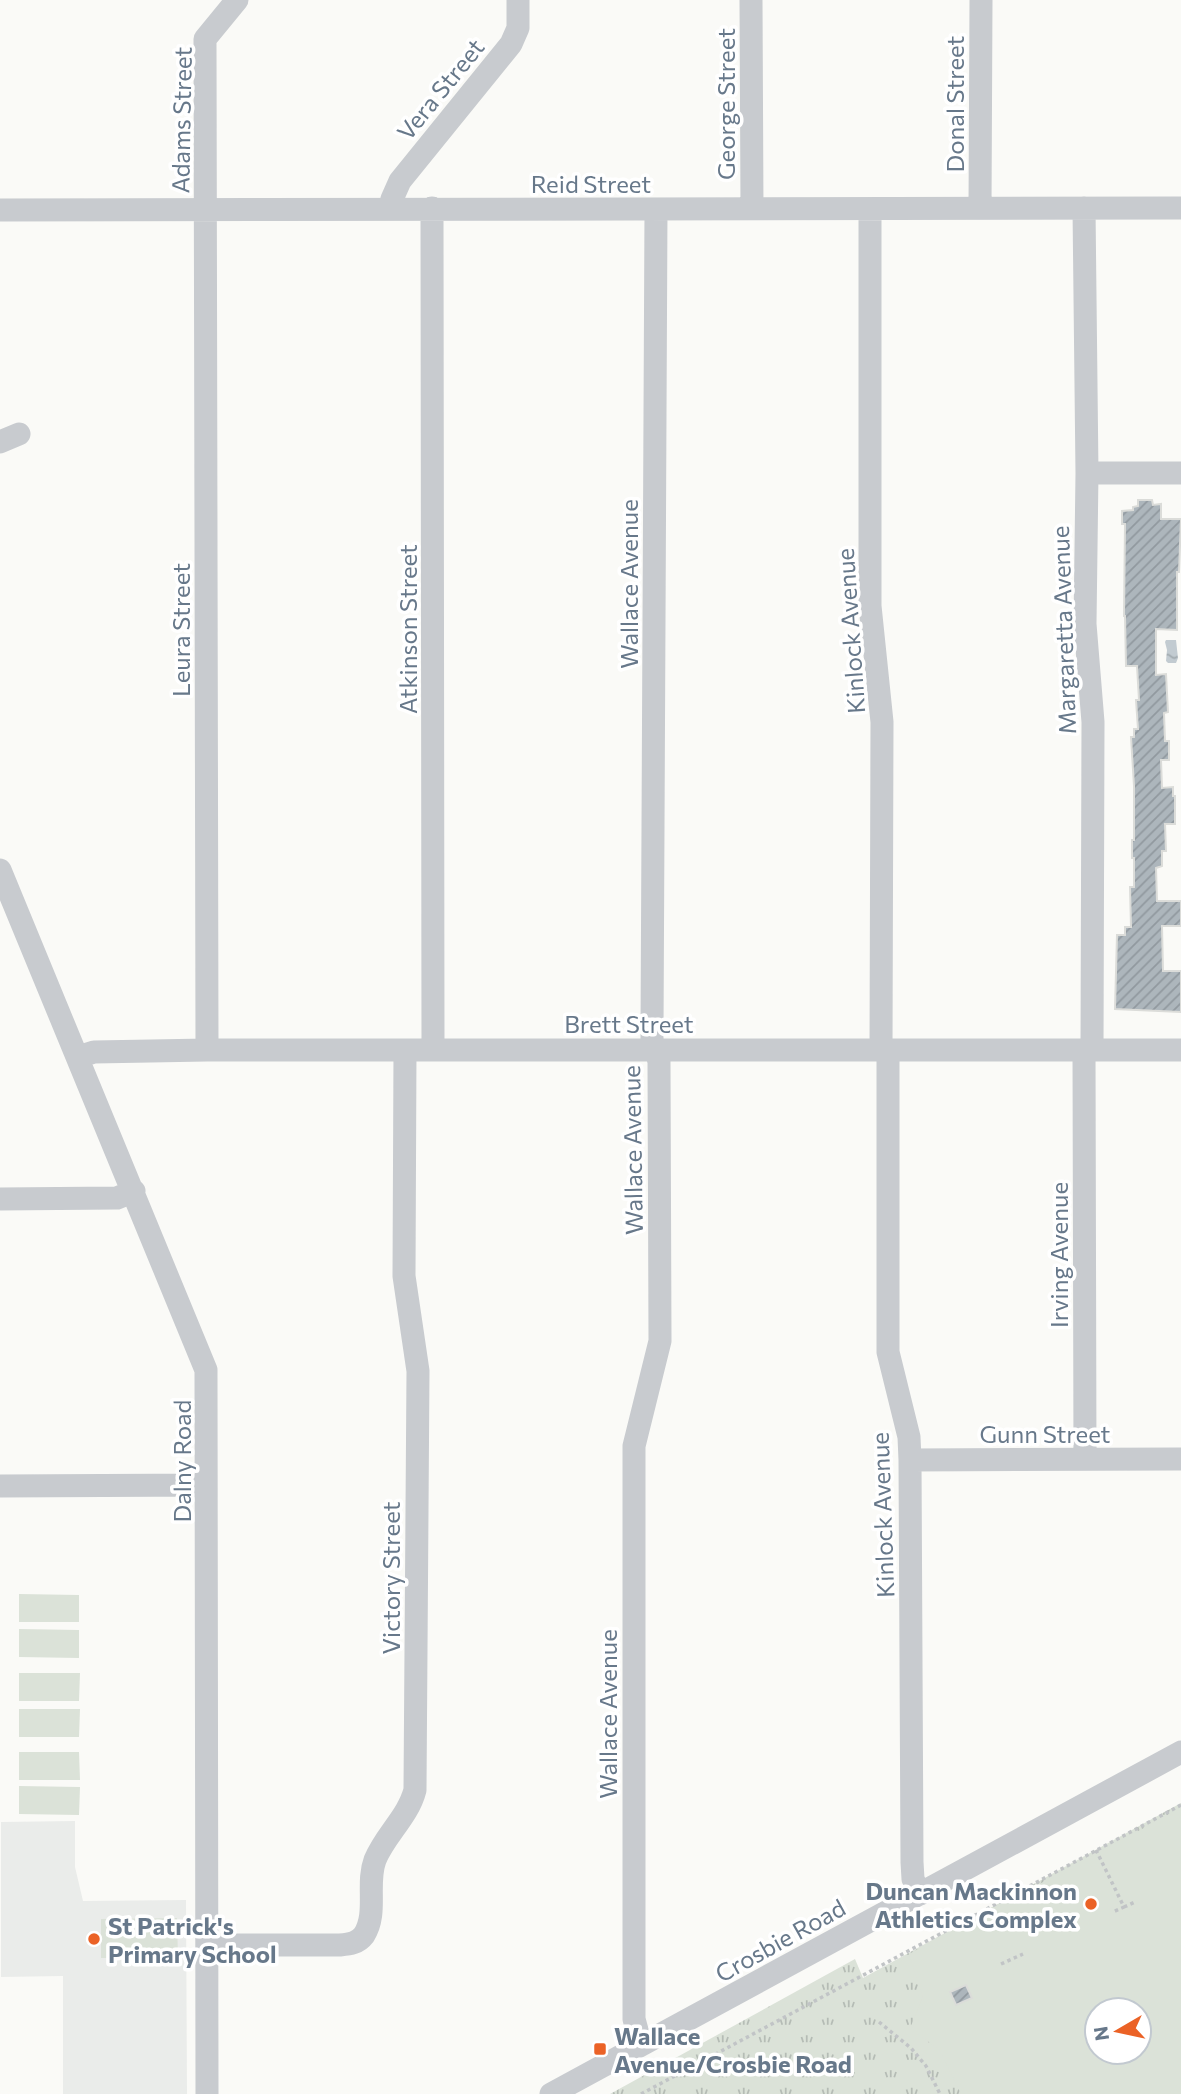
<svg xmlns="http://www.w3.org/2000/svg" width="1181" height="2094" font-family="Commissioner,sans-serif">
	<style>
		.built { fill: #eaecea }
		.grass { fill: url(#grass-tufts); fill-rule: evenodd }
		.pitch { fill: #dbe2d8; fill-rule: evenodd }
		.water { fill: url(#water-ripples) }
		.building { fill: url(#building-hatch); stroke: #dbdcd9; stroke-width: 2 }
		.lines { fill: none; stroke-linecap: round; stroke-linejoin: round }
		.path { stroke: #c1c4c6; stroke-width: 3.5; stroke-dasharray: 3.5 3.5; stroke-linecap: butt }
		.minor { stroke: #c8cbcf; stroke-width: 23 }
		.poi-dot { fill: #eb6226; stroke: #fff; stroke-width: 2.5 }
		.labels { text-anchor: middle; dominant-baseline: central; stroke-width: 7; stroke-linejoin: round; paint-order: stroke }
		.street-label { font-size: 24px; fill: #67788a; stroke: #fff }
		.poi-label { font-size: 24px; font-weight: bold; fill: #67788a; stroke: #fff; text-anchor: start }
	</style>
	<defs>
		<pattern id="grass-tufts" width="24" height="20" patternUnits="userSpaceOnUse" patternTransform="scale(1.75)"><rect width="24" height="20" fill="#dbe2d8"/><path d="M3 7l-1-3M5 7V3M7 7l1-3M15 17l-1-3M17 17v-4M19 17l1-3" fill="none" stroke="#b5bcb5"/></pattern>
		<pattern id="water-ripples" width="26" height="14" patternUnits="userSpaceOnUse" patternTransform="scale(1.75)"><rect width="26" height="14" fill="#c2cbd1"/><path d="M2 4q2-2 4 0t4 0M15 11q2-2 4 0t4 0" fill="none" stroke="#a1aaaf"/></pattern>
		<pattern id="building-hatch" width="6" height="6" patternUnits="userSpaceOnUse" patternTransform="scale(1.75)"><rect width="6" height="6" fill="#adb6bc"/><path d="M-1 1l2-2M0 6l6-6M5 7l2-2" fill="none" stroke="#91999f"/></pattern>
	</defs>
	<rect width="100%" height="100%" fill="#fafaf7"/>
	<path class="built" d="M75 1821V1867L83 1901 186 1900 187 2094H63V1976L1 1977V1822Z"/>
	<path class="grass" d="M1181 1803V2094H610L855 1959 863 1978ZM1097 2010H1139V2052H1097Z"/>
	<path class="pitch" d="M19 1594 79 1595V1622H19Z
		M19 1629 79 1630V1658L19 1657Z
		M19 1673H80L79 1701H19Z
		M19 1709H80L79 1737H19Z
		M19 1752H79L80 1780H19Z
		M19 1786 80 1787 79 1815 19 1814Z
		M1181 1808V2094H961L939 2049 920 2036 911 2026 923 1996 909 1954ZM1097 2010H1139V2052H1097Z
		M177 1918 178 1958H101V1919Z"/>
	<path class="water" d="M1166 640H1176L1178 658 1176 663H1168L1166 661 1167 650 1165 642Z"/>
	<path class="building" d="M1138 500H1152L1153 505 1161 504V519H1181L1179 572H1177V630L1156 629V675L1166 674 1168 712 1164 713 1165 741H1169V760H1161L1162 788 1173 787V796H1175V824H1165L1166 851H1162V866L1156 868 1157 901H1181V926H1162L1163 971H1181V1012L1115 1009 1117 935H1125V927H1131L1130 887H1134V858H1132V840H1134V786L1131 737H1134V729H1138L1136 700H1139L1137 666H1126L1125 616H1124L1125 524H1122V511L1133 510V507L1138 506Z
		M966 1985 972 1998 956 2005 950 1992Z"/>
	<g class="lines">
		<path class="path" d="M1096 1850 1124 1907 1113 1912
			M1124 1907 1135 1902
			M1001 1964 1023 1954
			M879 2022 911 2048 926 2066 940 2094
			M641 2094 1181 1805"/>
		<path class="minor" d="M751 0 752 209
			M392 208V199L400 181 511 44 518 28V0
			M432 208 433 1050
			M980 208 981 0
			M1084 208 1087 473 1085 624 1093 722 1092 1050
			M870 209V606L882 722 881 1051
			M0 210 1181 208
			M0 442 19 434
			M1087 473H1181
			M0 870 206 1370 207 2094
			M207 1050 205 39 237 0
			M888 1051V1352L909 1437 910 1460 912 1862 913 1879 920 1894
			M1084 1051 1085 1459
			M78 1057 94 1052 207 1050H1181
			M0 1199 117 1198 134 1191
			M910 1460 1181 1459
			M0 1486 206 1485
			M207 1945H340C350 1944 358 1943 364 1935 378 1913 366 1884 375 1860 385 1835 408 1817 415 1790L418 1371 404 1276 405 1050
			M641 2045 634 2019V1446L660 1341 659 1061 652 1040V1033L656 209
			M551 2094 1181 1752"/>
	</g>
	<g class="poi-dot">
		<circle cx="1091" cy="1904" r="7"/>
		<circle cx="94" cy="1939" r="7"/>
		<rect x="593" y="2042" width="14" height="14" rx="3.5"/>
	</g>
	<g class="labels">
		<g class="street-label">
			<text transform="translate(440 89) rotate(-51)">Vera Street</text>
			<text transform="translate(725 104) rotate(-90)">George Street</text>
			<text transform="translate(954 104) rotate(-90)">Donal Street</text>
			<text transform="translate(181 120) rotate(-89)">Adams Street</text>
			<text x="591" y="183">Reid Street</text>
			<text transform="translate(628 584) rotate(-90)">Wallace Avenue</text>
			<text transform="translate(407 629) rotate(-90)">Atkinson Street</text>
			<text transform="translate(180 630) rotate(-90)">Leura Street</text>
			<text transform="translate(1063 630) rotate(-92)">Margaretta Avenue</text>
			<text transform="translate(850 631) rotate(-94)">Kinlock Avenue</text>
			<text x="629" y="1023">Brett Street</text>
			<text transform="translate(632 1150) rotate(-91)">Wallace Avenue</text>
			<text transform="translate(1058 1255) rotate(-90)">Irving Avenue</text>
			<text x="1045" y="1433">Gunn Street</text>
			<text transform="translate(181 1461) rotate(-90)">Dalny Road</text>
			<text transform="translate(882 1515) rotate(-92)">Kinlock Avenue</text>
			<text transform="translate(390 1578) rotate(-90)">Victory Street</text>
			<text transform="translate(607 1714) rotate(-90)">Wallace Avenue</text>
			<text transform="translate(780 1940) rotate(-29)">Crosbie Road</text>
		</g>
		<g class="poi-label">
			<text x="1077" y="1890" text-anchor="end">Duncan Mackinnon<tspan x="1077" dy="28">Athletics Complex</tspan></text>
			<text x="108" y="1925">St Patrick's<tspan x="108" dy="28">Primary School</tspan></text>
			<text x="614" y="2035">Wallace<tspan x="614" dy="28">Avenue/Crosbie Road</tspan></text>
		</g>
	</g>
	<g transform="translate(1118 2031) rotate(261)"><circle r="33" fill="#ffffff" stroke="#c2c9d0" stroke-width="2"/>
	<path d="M0-5L12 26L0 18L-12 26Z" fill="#eb6226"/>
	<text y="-10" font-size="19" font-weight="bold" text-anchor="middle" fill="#67788a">N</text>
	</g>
</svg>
